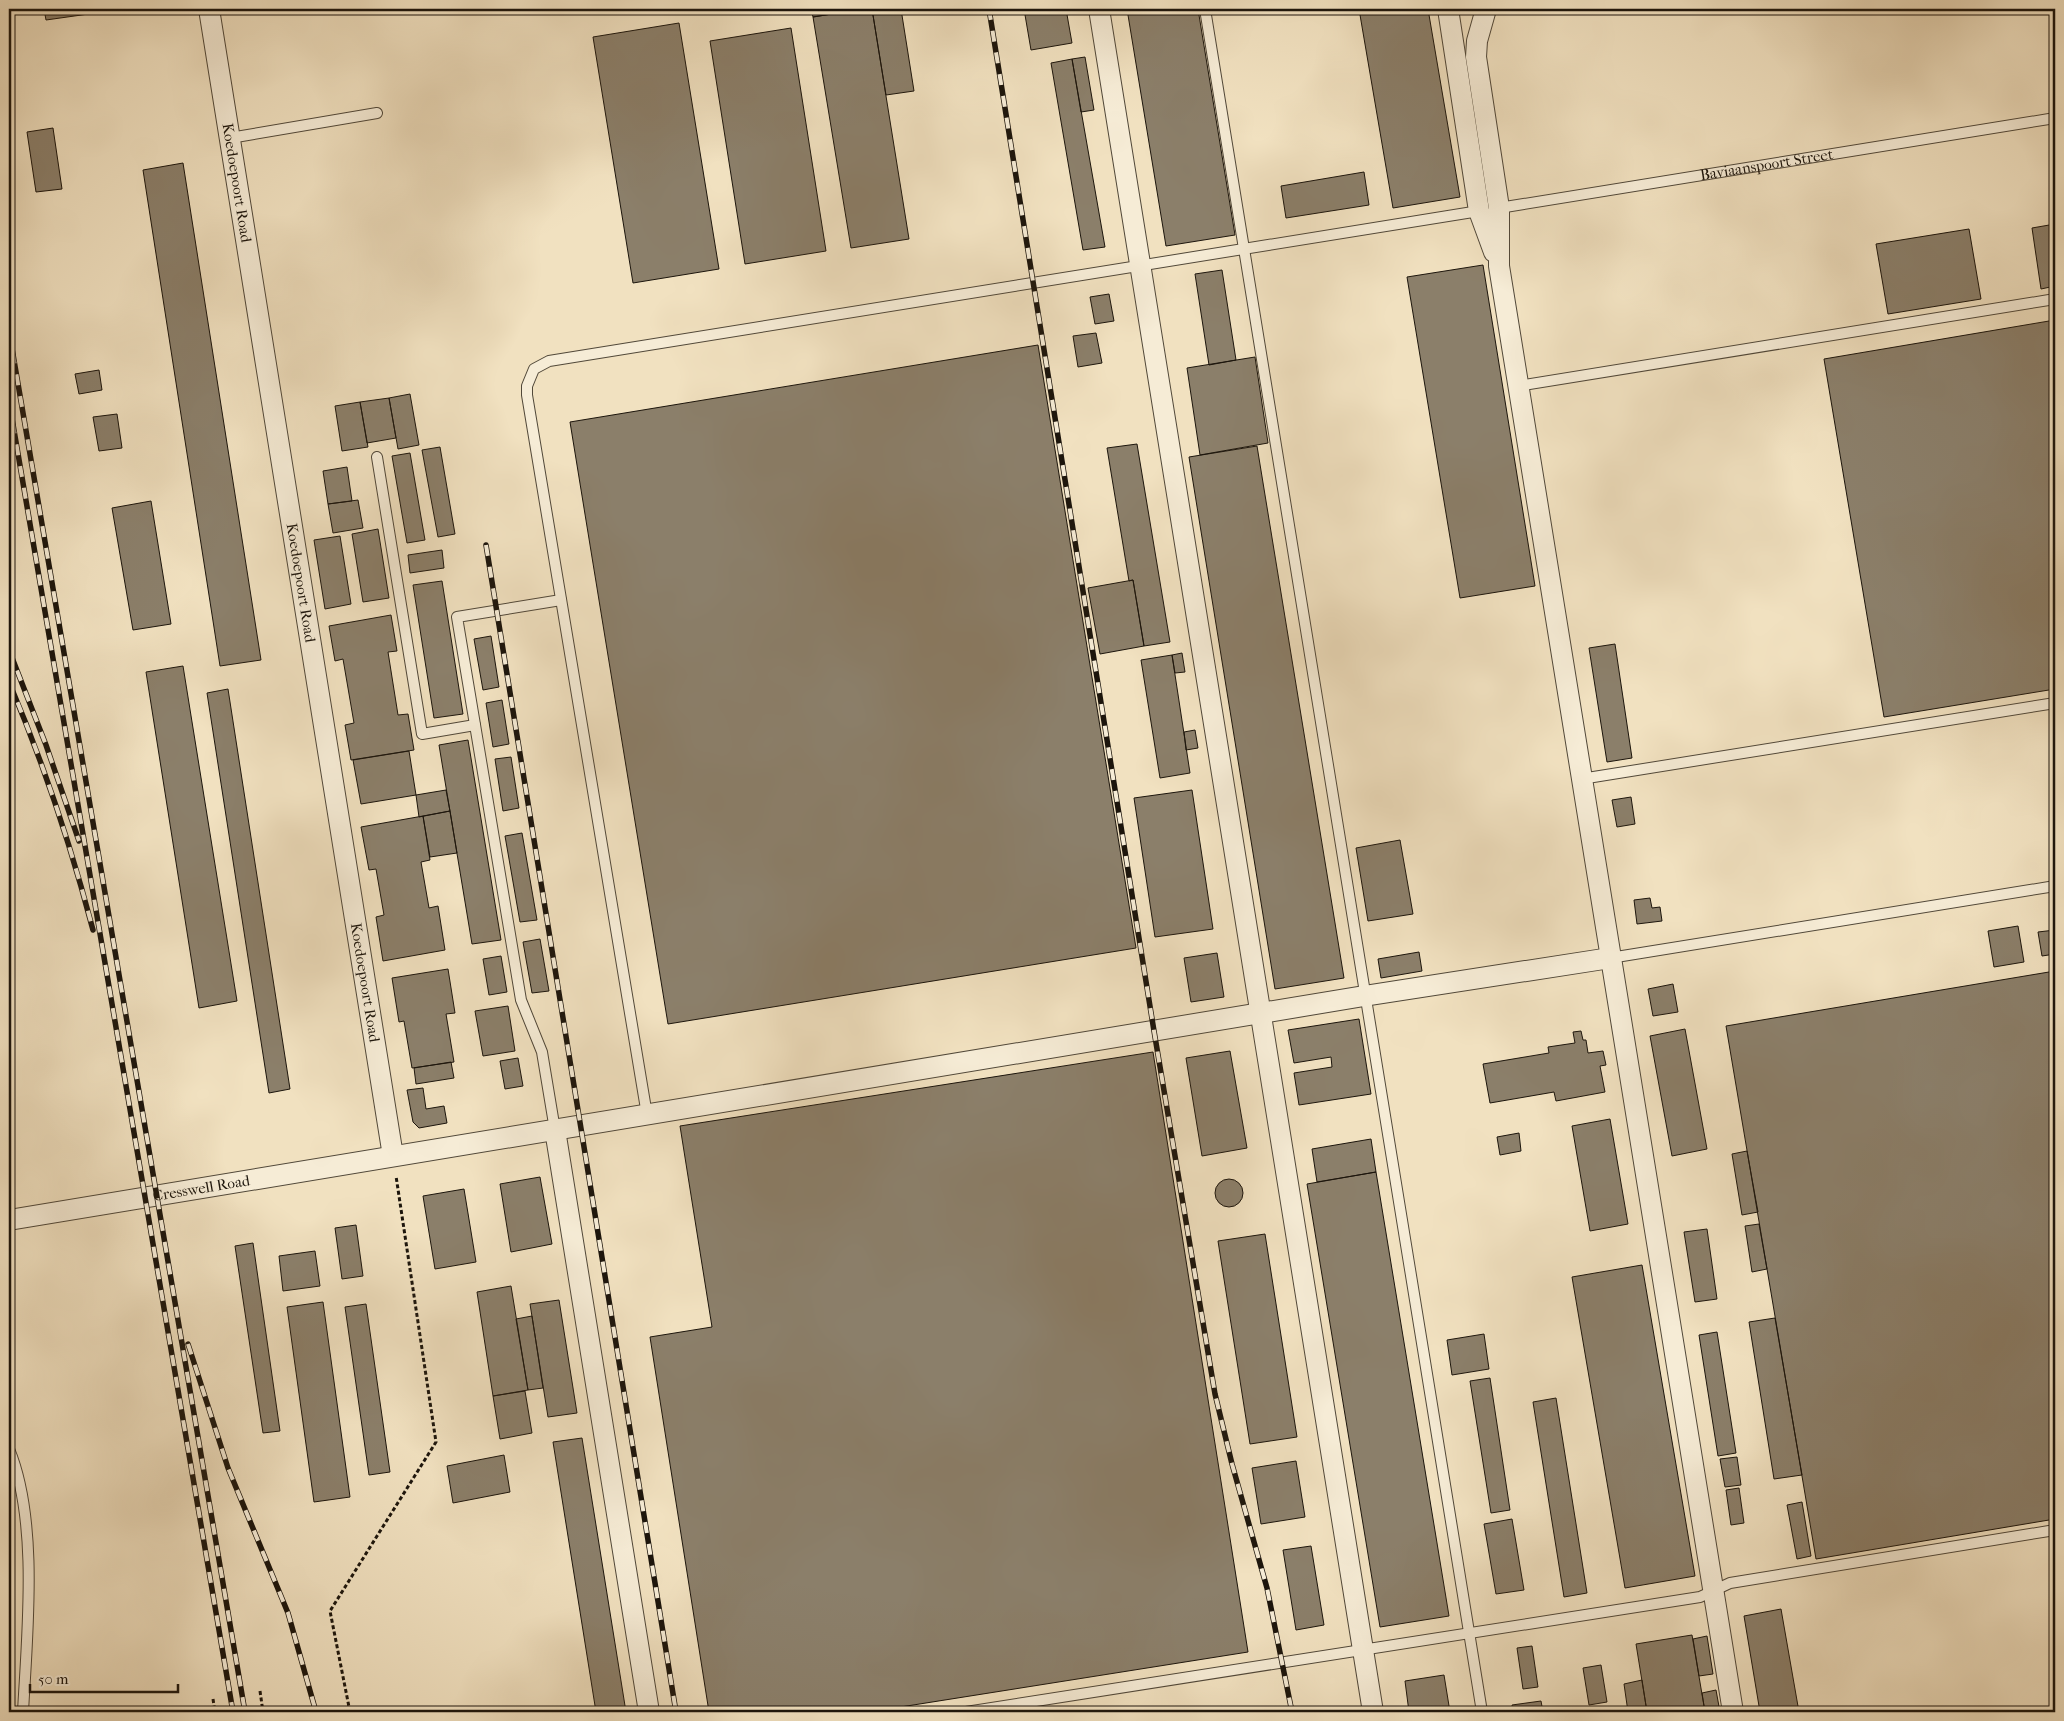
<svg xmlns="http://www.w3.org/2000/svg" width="2064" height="1721" font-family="'IM FELL French Canon',serif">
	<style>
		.building { fill: #8b7f6a; stroke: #1c150c }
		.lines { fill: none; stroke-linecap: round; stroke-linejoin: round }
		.service-casing { stroke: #514839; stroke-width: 12 }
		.minor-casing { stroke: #514839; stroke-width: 22 }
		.path { stroke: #1c150c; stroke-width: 3; stroke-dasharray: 4 2.5; stroke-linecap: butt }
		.service { stroke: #f6ecd6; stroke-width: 10 }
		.minor { stroke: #f6ecd6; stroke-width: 20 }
		.rail-casing { stroke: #1c150c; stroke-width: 5.5 }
		.rail { stroke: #f6ecd6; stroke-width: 4; stroke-dasharray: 11; stroke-linecap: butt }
		.labels { text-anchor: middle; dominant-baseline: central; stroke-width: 4; stroke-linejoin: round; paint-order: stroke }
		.street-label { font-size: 15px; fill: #1c150c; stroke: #f6ecd6 }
	</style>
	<rect width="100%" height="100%" fill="#f1e1c0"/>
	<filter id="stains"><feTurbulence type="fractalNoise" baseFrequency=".004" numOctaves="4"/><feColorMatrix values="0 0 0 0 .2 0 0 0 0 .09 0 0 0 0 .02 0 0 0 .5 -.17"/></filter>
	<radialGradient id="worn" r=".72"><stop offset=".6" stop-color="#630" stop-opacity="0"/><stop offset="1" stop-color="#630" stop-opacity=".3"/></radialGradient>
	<path class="building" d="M44 9H124L46 20Z
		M811 9H863L813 17Z
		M863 9H872L909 239 851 248 813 17Z
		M872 9H901L914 91 886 95Z
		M1024 9H1066L1072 43 1031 50Z
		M1127 9H1198L1235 235 1166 246Z
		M1359 9H1428L1460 197 1393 208Z
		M679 23 719 269 633 283 593 37Z
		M791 28 826 251 745 264 710 41Z
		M1085 57 1094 110 1081 112 1072 59Z
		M1072 59 1105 247 1083 250 1051 63Z
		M53 128 62 189 36 192 27 132Z
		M183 163 261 660 220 666 143 170Z
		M1364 172 1369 205 1286 218 1281 186Z
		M2055 224V286L2041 289 2032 228Z
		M1969 229 1981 299 1888 314 1876 244Z
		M1483 265 1535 586 1460 598 1407 277Z
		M1222 270 1236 360 1209 365 1195 274Z
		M1109 294 1114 321 1095 324 1090 297Z
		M2055 320V689L1884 717 1824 359Z
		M1096 333 1102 363 1078 367 1073 336Z
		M1038 345 1136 948 668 1024 570 422Z
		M1255 357 1268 443 1200 455 1187 368Z
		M99 370 102 390 79 394 75 374Z
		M410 394 419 445 398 449 389 398Z
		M389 398 396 438 367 443 360 402Z
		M360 402 368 447 342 451 335 406Z
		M117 414 122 448 99 451 93 417Z
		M1137 444 1170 642 1144 646 1133 580 1129 581 1107 448Z
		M1257 446 1344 978 1275 989 1189 457Z
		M440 447 455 534 438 537 422 450Z
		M410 453 425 540 407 543 392 456Z
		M347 467 352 501 328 504 323 471Z
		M358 500 363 528 333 533 328 504Z
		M151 501 171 624 133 630 112 508Z
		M378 529 389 598 363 602 352 534Z
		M340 536 351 604 325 609 314 540Z
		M442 550 444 568 410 573 408 555Z
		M1133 580 1144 646 1100 654 1088 588Z
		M442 581 463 714 434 718 413 585Z
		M391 615 397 651 388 652 398 715 408 714 414 750 351 760 345 725 354 723 343 659 335 661 329 626Z
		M491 636 499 687 483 690 474 639Z
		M1615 644 1632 758 1607 762 1589 648Z
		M1182 653 1185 672 1175 673 1172 655Z
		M1172 655 1190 773 1160 778 1141 660Z
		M183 666 237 1001 199 1008 146 672Z
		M228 689 290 1089 269 1093 207 693Z
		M502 700 509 744 493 747 486 703Z
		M1195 730 1198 748 1186 750 1184 732Z
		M468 740 501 940 472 944 439 745Z
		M409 751 416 795 361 804 353 760Z
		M511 757 519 808 503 811 495 759Z
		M446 790 450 811 419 817 416 795Z
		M1192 790 1213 929 1155 937 1134 798Z
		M1631 797 1635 824 1617 827 1612 800Z
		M450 811 457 853 430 857 423 816Z
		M423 816 430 860 421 862 429 908 438 906 445 950 383 961 376 917 384 915 376 869 369 870 361 827Z
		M522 833 537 920 520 922 505 836Z
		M1400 840 1413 914 1368 921 1356 848Z
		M1650 898 1652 908 1660 907 1662 921 1637 924 1634 900Z
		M2018 926 2024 962 1994 967 1988 931Z
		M2055 930V954L2042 956 2038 932Z
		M540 939 549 991 532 993 523 942Z
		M1419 952 1422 971 1381 978 1378 959Z
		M1217 953 1224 997 1191 1002 1184 958Z
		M501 956 507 992 489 995 483 959Z
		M448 969 455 1013 446 1014 454 1062 412 1068 404 1021 399 1022 392 978Z
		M2055 971V1519L1816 1559 1726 1026Z
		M1673 984 1678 1012 1653 1016 1648 989Z
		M508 1006 515 1051 483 1056 475 1011Z
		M1359 1019 1371 1094 1299 1105 1294 1073 1332 1067 1331 1057 1294 1063 1288 1030Z
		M1685 1029 1707 1149 1672 1156 1650 1036Z
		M1581 1031 1583 1040H1586L1588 1053 1603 1051 1606 1065 1600 1066 1605 1092 1556 1101 1554 1092 1490 1103 1483 1064 1549 1053 1548 1047 1575 1043 1573 1032Z
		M1230 1051 1247 1148 1202 1156 1186 1058Z
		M1153 1052 1248 1652 869 1712H709L650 1337 712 1327 680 1126Z
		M518 1058 523 1086 505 1089 500 1061Z
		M451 1062 454 1078 416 1084 414 1068Z
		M423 1088 426 1109 444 1106 447 1123 419 1128 413 1122 407 1090Z
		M1610 1119 1628 1224 1590 1231 1572 1126Z
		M1519 1133 1521 1151 1500 1155 1497 1137Z
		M1371 1139 1376 1172 1317 1182 1312 1149Z
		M1747 1151 1758 1212 1742 1215 1732 1154Z
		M1376 1172 1449 1616 1380 1627 1307 1184Z
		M540 1177 552 1244 511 1252 500 1184Z
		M1215 1193a14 14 0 1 1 28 0a14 14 0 1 1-28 0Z
		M464 1189 476 1262 435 1269 423 1196Z
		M1759 1224 1767 1269 1752 1272 1745 1226Z
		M356 1225 363 1276 342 1279 335 1228Z
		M1707 1229 1717 1299 1695 1302 1684 1232Z
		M1265 1234 1297 1437 1250 1444 1218 1241Z
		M253 1243 280 1431 263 1433 235 1246Z
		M315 1251 320 1286 283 1291 279 1256Z
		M1642 1265 1695 1576 1625 1588 1572 1277Z
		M511 1286 528 1390 493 1396 477 1292Z
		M559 1300 577 1413 548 1417 530 1304Z
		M323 1302 350 1497 314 1502 287 1307Z
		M366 1304 390 1472 369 1475 345 1307Z
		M532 1316 543 1388 528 1390 516 1319Z
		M1775 1318 1802 1475 1774 1479 1749 1322Z
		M1717 1332 1736 1453 1718 1456 1699 1335Z
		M1484 1334 1489 1369 1452 1375 1447 1340Z
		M1490 1378 1510 1510 1491 1513 1470 1381Z
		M525 1391 532 1433 500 1439 493 1396Z
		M1556 1398 1587 1593 1564 1597 1533 1402Z
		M582 1438 626 1712H596L553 1442Z
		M504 1455 510 1492 453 1503 447 1466Z
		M1737 1457 1741 1485 1725 1487 1720 1459Z
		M1296 1461 1305 1517 1261 1524 1252 1468Z
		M1739 1488 1744 1523 1731 1525 1726 1490Z
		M1802 1502 1811 1556 1797 1559 1787 1505Z
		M1512 1519 1524 1590 1496 1594 1484 1524Z
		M1311 1546 1324 1625 1296 1630 1283 1550Z
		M1781 1609 1799 1712H1760L1744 1616Z
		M1692 1635 1705 1712H1647L1636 1644Z
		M1707 1636 1713 1674 1699 1676 1693 1639Z
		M1532 1646 1538 1687 1523 1689 1517 1648Z
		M1601 1665 1607 1702 1589 1705 1583 1668Z
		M1444 1675 1450 1712H1409L1405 1681Z
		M1642 1680 1647 1712H1628L1624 1684Z
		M1716 1690 1720 1712H1705L1702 1693Z
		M1541 1701 1543 1712H1513L1512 1705Z"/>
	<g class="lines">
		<defs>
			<g id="service">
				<path d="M1205 9 1482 1712"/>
				<path d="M230 138 377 113"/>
				<path id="s1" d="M1499 208 2055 118"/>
				<path d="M1518 386 2055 299"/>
				<path d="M377 457 422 734 475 725"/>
				<path d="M1581 779 2055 703"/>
				<path d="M1610 958 2055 886"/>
				<path d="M647 1115 527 395V386L534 369 549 361 1479 211"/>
				<path d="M555 1130 542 1052 521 1000 457 617 561 600"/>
				<path d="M9 1449C39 1521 27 1635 23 1712"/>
				<path d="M966 1712 1700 1597 1730 1583 2055 1530"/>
			</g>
			<g id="minor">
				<path id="s2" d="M209 9 393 1156"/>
				<path d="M1099 9 1373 1712"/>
				<path d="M1448 9 1479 211 1494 252"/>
				<path d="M1486 9 1477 41 1476 57 1499 208V266L1733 1712"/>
				<path d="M555 1130 649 1712"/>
				<path id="s3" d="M9 1220 1364 996 1610 958"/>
			</g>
		</defs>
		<use href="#service" class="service-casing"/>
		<use href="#minor" class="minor-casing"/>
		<path class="path" d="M260 1691 263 1712
			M213 1699 215 1712
			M336 1712 350 1710
			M350 1712 330 1611 436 1442 396 1176"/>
		<use href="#service" class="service"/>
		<use href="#minor" class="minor"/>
		<defs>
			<path id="rail" d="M989 9 1154 1031 1215 1394 1232 1464 1267 1588 1292 1712
				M9 331 245 1712
				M9 401 233 1712
				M486 545 676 1712
				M9 650 46 745 79 841
				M9 682C43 762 71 846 93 930
				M188 1344 228 1468 288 1613 316 1712"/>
		</defs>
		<use href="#rail" class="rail-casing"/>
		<use href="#rail" class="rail"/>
	</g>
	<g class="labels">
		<g class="street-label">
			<text stroke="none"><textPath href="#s1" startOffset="271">Baviaanspoort Street</textPath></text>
			<text stroke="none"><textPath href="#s2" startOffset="176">Koedoepoort Road</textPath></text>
			<text stroke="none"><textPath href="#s2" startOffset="581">Koedoepoort Road</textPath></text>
			<text stroke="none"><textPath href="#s2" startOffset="986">Koedoepoort Road</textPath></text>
			<text stroke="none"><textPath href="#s3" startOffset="195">Cresswell Road</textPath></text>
		</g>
	</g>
	<rect width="2064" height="1721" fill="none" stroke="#f1e1c0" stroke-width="30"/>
	<rect x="10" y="10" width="2044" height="1701" fill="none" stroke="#1c150c" stroke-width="2.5"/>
	<rect x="15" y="15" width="2034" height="1691" fill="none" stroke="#1c150c"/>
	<path d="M30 1684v8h148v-8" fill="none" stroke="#1c150c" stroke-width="2.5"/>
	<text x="38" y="1684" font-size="15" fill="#1c150c" stroke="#f6ecd6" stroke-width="4" paint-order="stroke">50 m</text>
	<rect width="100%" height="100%" filter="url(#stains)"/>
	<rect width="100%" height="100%" fill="url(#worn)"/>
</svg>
